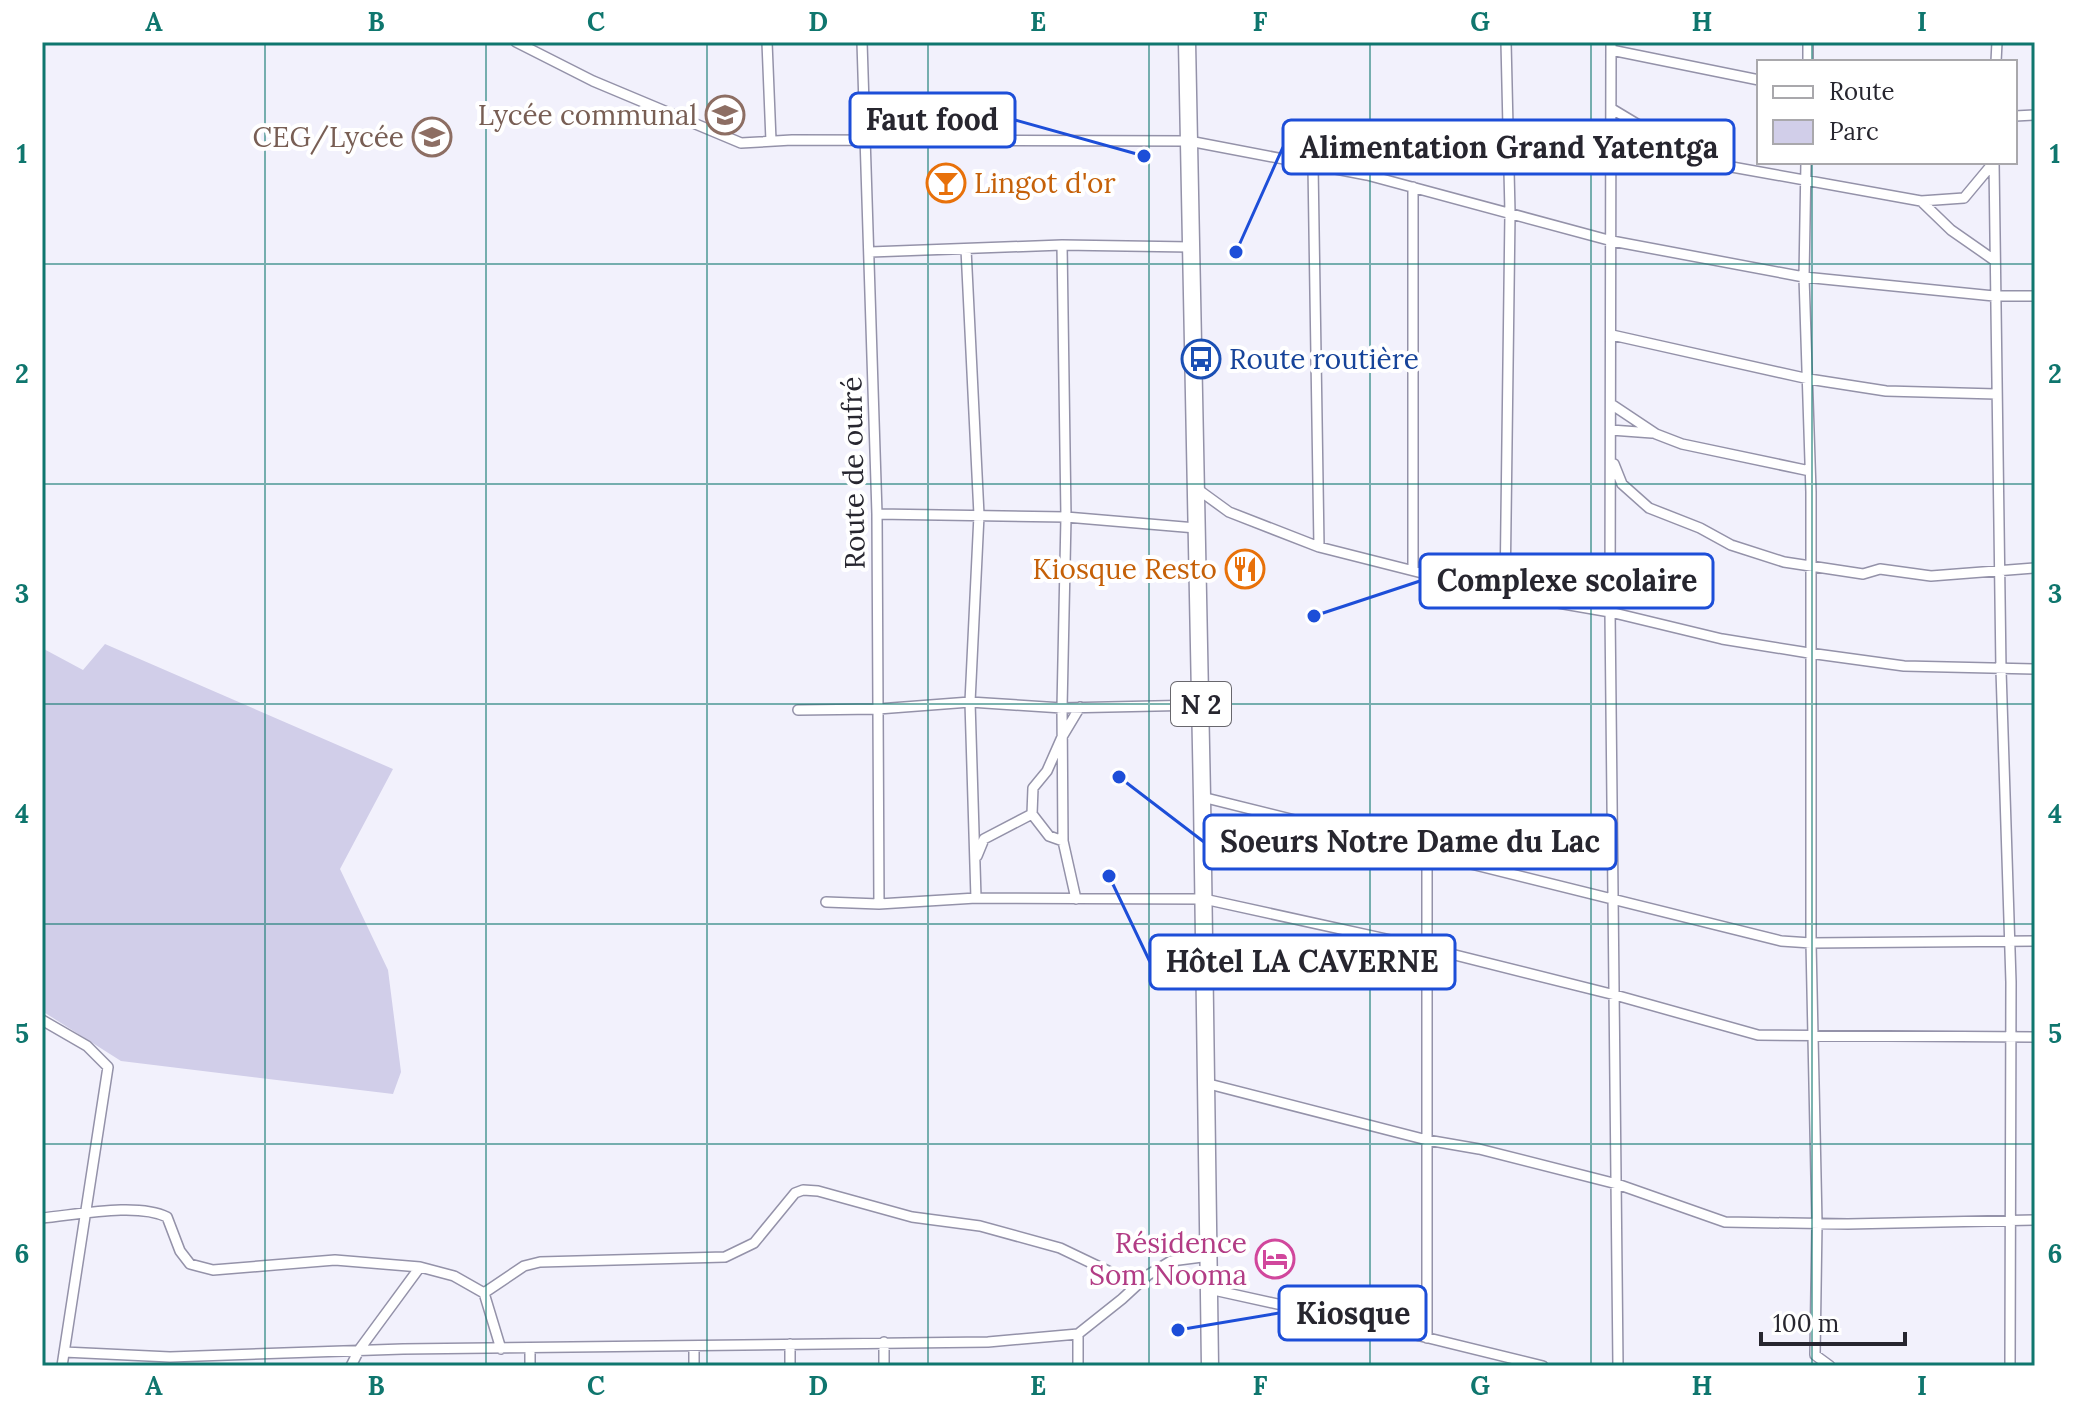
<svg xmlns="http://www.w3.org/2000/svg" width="2077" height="1408" font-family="Lora,serif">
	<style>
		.green { fill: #d1cee9 }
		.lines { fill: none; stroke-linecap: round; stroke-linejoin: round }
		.street-casing { stroke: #9492a9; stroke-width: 12 }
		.primary-casing { stroke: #9492a9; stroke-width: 19 }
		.street { stroke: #fff; stroke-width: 9 }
		.primary { stroke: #fff; stroke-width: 16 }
		.grid { fill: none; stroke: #0f766e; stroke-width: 2; stroke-opacity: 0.55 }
		.labels { text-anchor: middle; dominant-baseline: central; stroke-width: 8; stroke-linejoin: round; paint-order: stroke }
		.shield { fill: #fff; stroke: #68676d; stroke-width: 2 }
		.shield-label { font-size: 26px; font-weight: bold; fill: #27262f }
		.education-label { font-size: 28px; fill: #785e54; stroke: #fff; text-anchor: end }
		.food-label { font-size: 28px; fill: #c56008; stroke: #fff; text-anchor: start }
		.transit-label { font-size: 28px; fill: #164399; stroke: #fff; text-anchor: start }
		.street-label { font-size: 28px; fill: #27262f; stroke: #fff }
		.hotel-label { font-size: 28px; fill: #b23c85; stroke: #fff; text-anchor: end }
		.leader { fill: none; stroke: #1d4ed8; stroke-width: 3 }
		.callout-dot { fill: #1d4ed8; stroke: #fff; stroke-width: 3 }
		.callout { fill: #fff; stroke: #1d4ed8; stroke-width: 3 }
		.callout-label { font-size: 30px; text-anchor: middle; font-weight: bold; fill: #27262f }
		.neatline { fill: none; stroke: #0f766e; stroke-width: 3 }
		.grid-label { font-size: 26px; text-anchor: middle; font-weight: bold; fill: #0f766e }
	</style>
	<rect width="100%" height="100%" fill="#f2f1fc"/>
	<path class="green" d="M105 644 393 769 340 869 388 970 401 1072 393 1094 121 1061 42 1011V648L83 670Z"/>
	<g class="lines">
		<defs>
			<path id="street" d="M516 42 593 81 741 143 792 140 1189 141 1367 175 1612 241 1804 277 1994 296H2035
				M767 42 771 141
				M862 42 877 514 879 904
				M1611 42 1610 612 1618 1366
				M1611 50 1759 80
				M1808 62V42
				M1996 62 1997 42
				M1612 109 1677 148 1732 167 1921 201 1964 198 1994 162
				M2015 116 2035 115
				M1806 162 1804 277 1811 492V943L1817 1223 1815 1355 1830 1366
				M1994 162 2001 670 2011 982 2010 1366
				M1313 165 1319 547
				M1413 187V570
				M1921 201 1951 230 1994 260
				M1062 245 1066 517 1062 708 1063 841 1076 899
				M966 249 979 515 970 702 976 898
				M870 252 1062 245 1191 247
				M1612 335 1809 379 1886 391 1996 394
				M1611 404 1656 434 1682 444 1810 471
				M1611 430 1652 433
				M1614 464 1622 484 1649 508 1700 528 1731 545 1784 562 1863 574 1880 569 1931 576 2035 568
				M1196 488 1229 512 1319 547 1505 594 1610 612 1722 639 1809 653 1904 666 2035 669
				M877 514 1066 517 1196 528
				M1505 594 1510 213 1506 42
				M798 710 878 709 970 702 1062 708 1201 705
				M1202 797 1781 941 1811 943 2035 941
				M1032 814 1049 836 1063 841
				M1427 852V1338
				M977 856 984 839 1032 814 1033 788 1047 771 1062 737 1080 707
				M826 902 879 904 976 898 1204 899 1427 948 1615 995 1758 1035 2035 1037
				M42 1020 87 1046 108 1067 62 1366
				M1205 1083 1427 1140 1479 1149 1617 1184 1725 1222 1848 1224 2035 1220
				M42 1218C76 1215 137 1202 167 1217L180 1251 190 1264 213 1270 335 1260 420 1267 454 1276 484 1293 501 1349
				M1209 1289 1404 1332 1543 1366
				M484 1293 524 1266 540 1262 725 1257 754 1243 795 1193 803 1190 818 1191 912 1217 980 1226 1060 1248 1108 1271 1135 1287
				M884 1342V1366
				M694 1346V1366
				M530 1349V1366
				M64 1352 170 1357 403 1349 988 1342 1078 1334 1122 1299 1148 1275 1171 1261 1210 1256
				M351 1366 359 1350 420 1267
				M790 1366V1344
				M1078 1366V1334"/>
			<path id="primary" d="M1187 42 1202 797 1210 1366"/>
		</defs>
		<use href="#street" class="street-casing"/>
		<use href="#primary" class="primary-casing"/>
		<use href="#street" class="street"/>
		<use href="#primary" class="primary"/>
	</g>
	<path class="grid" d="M265 42V1366M486 42V1366M707 42V1366M928 42V1366M1149 42V1366M1370 42V1366M1591 42V1366M1812 42V62M1812 162V1366M42 264H2035M42 484H2035M42 704H2035M42 924H2035M42 1144H2035"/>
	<defs>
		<symbol id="university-ring" viewBox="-11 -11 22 22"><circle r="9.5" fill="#fff" stroke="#8d6e63" stroke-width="1.5"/><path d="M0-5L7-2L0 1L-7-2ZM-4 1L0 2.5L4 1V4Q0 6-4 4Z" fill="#8d6e63"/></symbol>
		<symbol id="school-ring" viewBox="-11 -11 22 22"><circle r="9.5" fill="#fff" stroke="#8d6e63" stroke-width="1.5"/><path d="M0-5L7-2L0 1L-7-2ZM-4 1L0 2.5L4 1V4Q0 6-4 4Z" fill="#8d6e63"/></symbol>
		<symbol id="bar-ring" viewBox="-11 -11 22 22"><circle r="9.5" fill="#fff" stroke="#e8710a" stroke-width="1.5"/><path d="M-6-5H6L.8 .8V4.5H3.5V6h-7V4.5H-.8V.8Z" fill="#e8710a"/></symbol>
		<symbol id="bus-ring" viewBox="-11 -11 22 22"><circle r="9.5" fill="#fff" stroke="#1a4fb4" stroke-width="1.5"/><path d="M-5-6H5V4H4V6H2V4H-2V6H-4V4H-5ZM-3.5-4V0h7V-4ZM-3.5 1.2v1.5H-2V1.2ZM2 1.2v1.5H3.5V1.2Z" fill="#1a4fb4"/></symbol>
		<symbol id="restaurant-ring" viewBox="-11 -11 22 22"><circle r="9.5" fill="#fff" stroke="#e8710a" stroke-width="1.5"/><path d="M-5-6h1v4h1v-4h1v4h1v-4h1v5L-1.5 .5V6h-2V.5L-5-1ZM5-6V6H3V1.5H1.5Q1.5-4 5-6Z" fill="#e8710a"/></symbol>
		<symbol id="hotel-ring" viewBox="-11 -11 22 22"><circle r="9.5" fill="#fff" stroke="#d1479c" stroke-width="1.5"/><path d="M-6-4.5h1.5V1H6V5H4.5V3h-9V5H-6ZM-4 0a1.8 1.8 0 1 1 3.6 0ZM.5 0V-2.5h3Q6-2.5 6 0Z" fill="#d1479c"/></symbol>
	</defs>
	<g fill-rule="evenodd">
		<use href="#university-ring" x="703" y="93" width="44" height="44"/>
		<use href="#school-ring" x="410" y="115" width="44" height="44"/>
		<use href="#bar-ring" x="924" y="161" width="44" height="44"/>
		<use href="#bus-ring" x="1179" y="337" width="44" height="44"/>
		<use href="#restaurant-ring" x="1223" y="547" width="44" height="44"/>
		<use href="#hotel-ring" x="1253" y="1237" width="44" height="44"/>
	</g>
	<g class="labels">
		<rect class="shield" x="1171" y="682" width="60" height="44" rx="6"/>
		<g class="shield-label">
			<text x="1201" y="704">N 2</text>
		</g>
		<g class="education-label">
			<text x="697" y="115">Lycée communal</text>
			<text x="404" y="137">CEG/Lycée</text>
		</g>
		<g class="food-label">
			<text x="974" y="183">Lingot d'or</text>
			<text x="1217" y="569" text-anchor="end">Kiosque Resto</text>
		</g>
		<g class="transit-label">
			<text x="1229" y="359">Route routière</text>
		</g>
		<g class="street-label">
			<text transform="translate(853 473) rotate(-91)">Route de oufré</text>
		</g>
		<g class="hotel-label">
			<text x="1247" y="1243">Résidence<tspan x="1247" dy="32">Som Nooma</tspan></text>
		</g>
	</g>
	<path class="leader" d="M1144 156L1015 120M1236 252L1283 147M1314 616L1420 581M1119 777L1204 842M1109 876L1150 962M1178 1330L1279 1313"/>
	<g class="callout-dot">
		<circle cx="1144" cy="156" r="8"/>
		<circle cx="1236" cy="252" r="8"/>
		<circle cx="1314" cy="616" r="8"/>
		<circle cx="1119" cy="777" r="8"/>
		<circle cx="1109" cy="876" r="8"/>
		<circle cx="1178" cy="1330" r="8"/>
	</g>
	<g class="callout">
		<rect x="850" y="93" width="165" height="54" rx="8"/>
		<rect x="1283" y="120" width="451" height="54" rx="8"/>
		<rect x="1420" y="554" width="293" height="54" rx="8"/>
		<rect x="1204" y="815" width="412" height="54" rx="8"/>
		<rect x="1150" y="935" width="305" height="54" rx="8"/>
		<rect x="1279" y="1286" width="147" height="54" rx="8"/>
	</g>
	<g class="callout-label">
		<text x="932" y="130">Faut food</text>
		<text x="1509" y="158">Alimentation Grand Yatentga</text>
		<text x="1567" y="591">Complexe scolaire</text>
		<text x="1410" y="852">Soeurs Notre Dame du Lac</text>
		<text x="1302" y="972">Hôtel LA CAVERNE</text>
		<text x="1353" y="1324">Kiosque</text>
	</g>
	<rect width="2077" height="1408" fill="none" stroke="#ffffff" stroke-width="88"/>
	<rect x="1757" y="60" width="260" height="104" fill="#ffffff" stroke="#a9a8ac" stroke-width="2"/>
	<rect x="1773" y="86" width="40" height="12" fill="#ffffff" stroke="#a9a8ac" stroke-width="2"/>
	<text x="1829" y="100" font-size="24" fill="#27262f">Route</text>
	<rect x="1773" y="120" width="40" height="24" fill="#d1cee9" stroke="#a9a8ac" stroke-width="2"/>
	<text x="1829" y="140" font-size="24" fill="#27262f">Parc</text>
	<path d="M1761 1332v12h144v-12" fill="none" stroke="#27262f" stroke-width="4"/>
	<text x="1773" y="1332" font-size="24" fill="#27262f" stroke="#ffffff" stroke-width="6" paint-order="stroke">100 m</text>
	<rect x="44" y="44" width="1989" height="1320" class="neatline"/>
	<g class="grid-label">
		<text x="154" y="31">A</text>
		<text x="376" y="31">B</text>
		<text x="596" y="31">C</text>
		<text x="818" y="31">D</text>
		<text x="1038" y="31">E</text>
		<text x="1260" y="31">F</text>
		<text x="1480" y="31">G</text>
		<text x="1702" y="31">H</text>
		<text x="1922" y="31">I</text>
		<text x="22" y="163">1</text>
		<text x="2055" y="163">1</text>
		<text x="22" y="383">2</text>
		<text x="2055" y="383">2</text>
		<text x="22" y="603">3</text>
		<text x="2055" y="603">3</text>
		<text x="22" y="823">4</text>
		<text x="2055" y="823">4</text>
		<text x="22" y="1043">5</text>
		<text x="2055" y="1043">5</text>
		<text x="22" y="1263">6</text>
		<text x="2055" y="1263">6</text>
		<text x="154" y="1395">A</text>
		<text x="376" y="1395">B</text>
		<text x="596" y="1395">C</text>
		<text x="818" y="1395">D</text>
		<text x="1038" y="1395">E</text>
		<text x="1260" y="1395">F</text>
		<text x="1480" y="1395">G</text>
		<text x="1702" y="1395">H</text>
		<text x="1922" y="1395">I</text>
	</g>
</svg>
